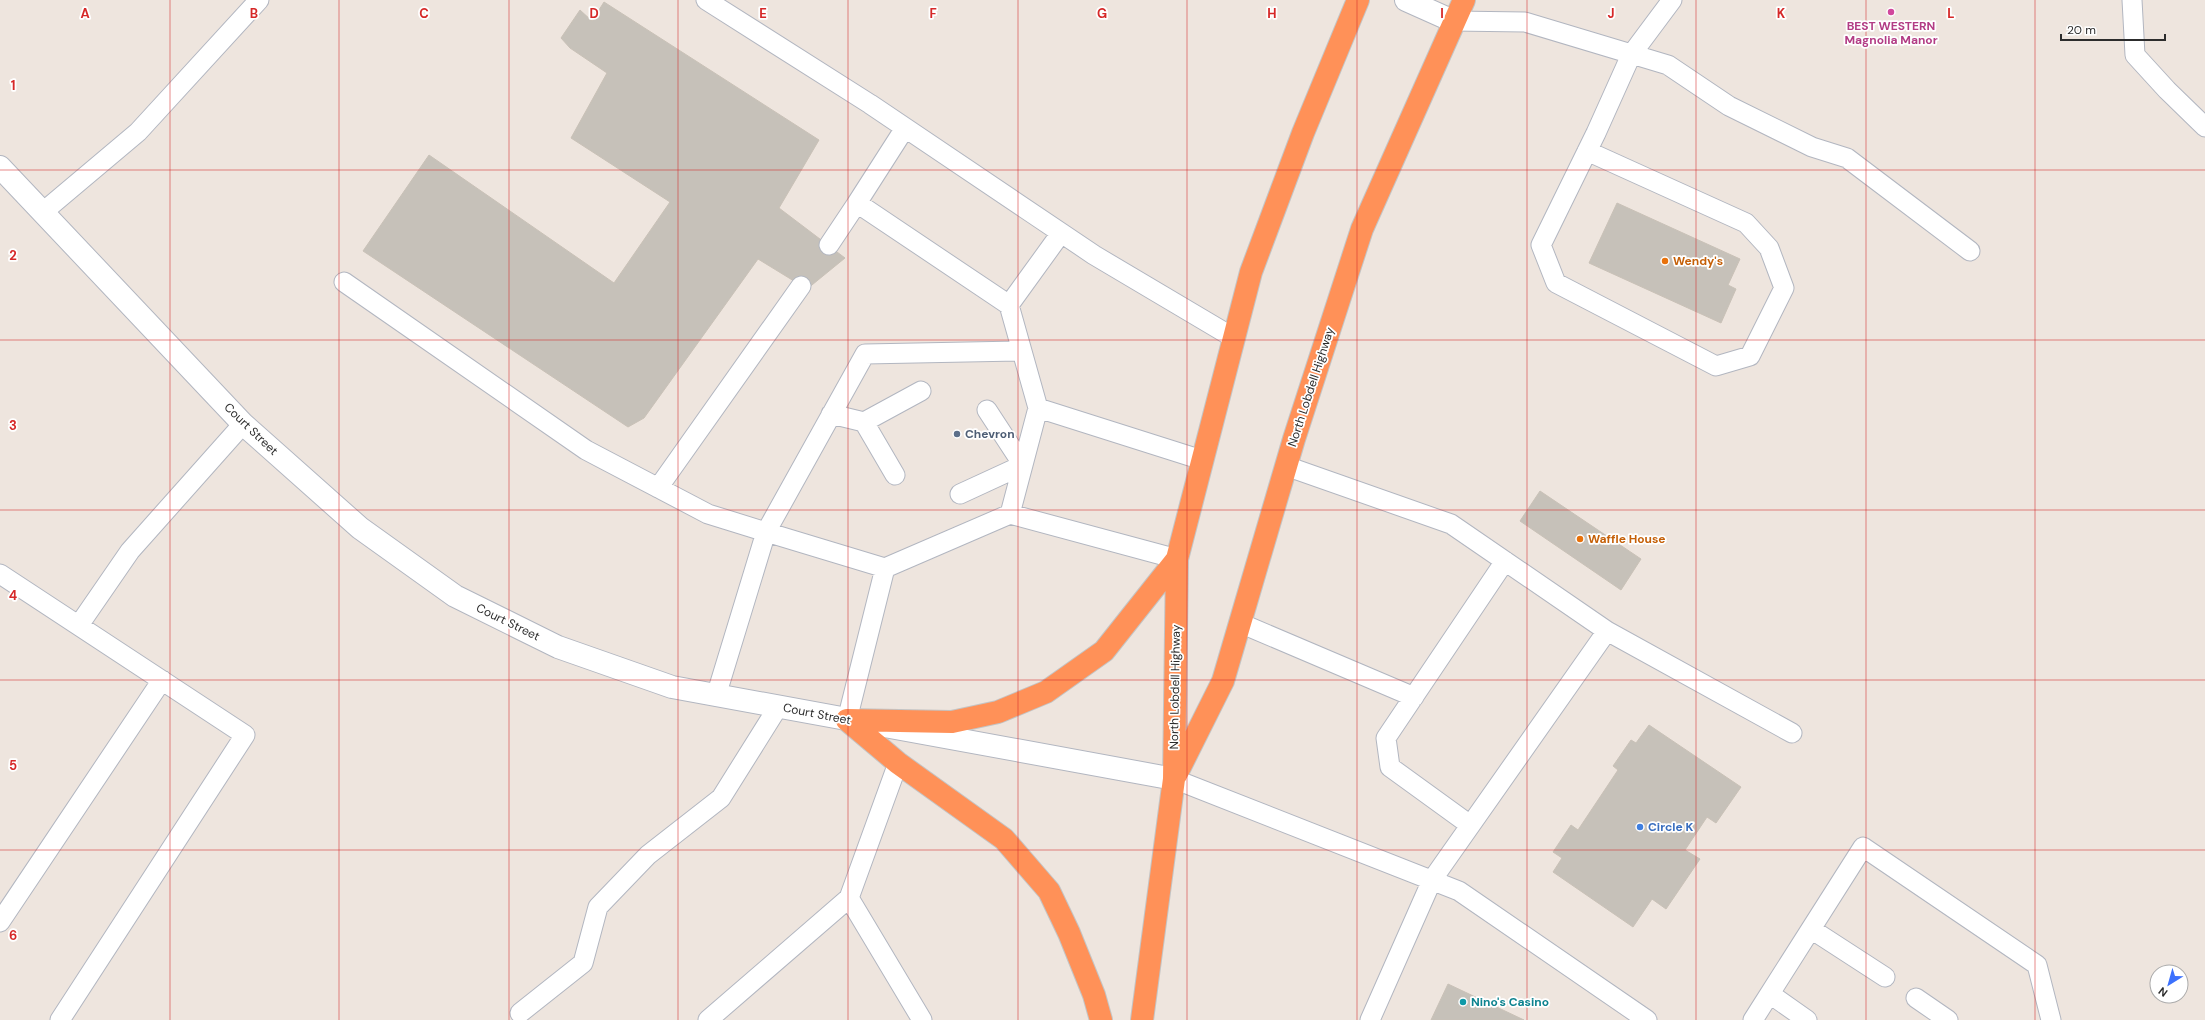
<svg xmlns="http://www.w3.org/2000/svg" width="2205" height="1020" font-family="'DM Sans',sans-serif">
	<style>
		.building { fill: #c6c1b9; stroke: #c9c1b7 }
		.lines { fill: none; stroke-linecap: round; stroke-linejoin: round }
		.lane-casing { stroke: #b2b6c0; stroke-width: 21 }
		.street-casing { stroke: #b2b6c0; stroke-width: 24 }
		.secondary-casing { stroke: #b2b6c0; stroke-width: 24 }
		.highway-casing { stroke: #c4c4c4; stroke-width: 24 }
		.lane { stroke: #fff; stroke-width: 19 }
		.street { stroke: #fff; stroke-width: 22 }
		.secondary { stroke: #fff; stroke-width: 22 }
		.highway { stroke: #ff9158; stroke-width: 22 }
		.grid { fill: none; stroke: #d62828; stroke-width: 1; stroke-opacity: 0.55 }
		.hotel-dot { fill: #d1479c; stroke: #fff; stroke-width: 1.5 }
		.food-dot { fill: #e8710a; stroke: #fff; stroke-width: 1.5 }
		.service-dot { fill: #5c6f8a; stroke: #fff; stroke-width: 1.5 }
		.shop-dot { fill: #3f7fe0; stroke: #fff; stroke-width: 1.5 }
		.culture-dot { fill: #0f9aa8; stroke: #fff; stroke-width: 1.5 }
		.labels { text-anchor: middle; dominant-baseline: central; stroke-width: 3.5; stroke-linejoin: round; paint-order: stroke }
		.hotel-label { font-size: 12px; font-weight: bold; fill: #b23c85; stroke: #fff }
		.food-label { font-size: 12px; font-weight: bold; fill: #c56008; stroke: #fff; text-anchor: start }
		.street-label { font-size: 12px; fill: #2c2c2c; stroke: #fff }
		.service-label { font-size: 12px; font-weight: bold; fill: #4e5e75; stroke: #fff; text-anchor: start }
		.shop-label { font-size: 12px; font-weight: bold; fill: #366cbe; stroke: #fff; text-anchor: start }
		.culture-label { font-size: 12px; font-weight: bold; fill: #0d838f; stroke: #fff; text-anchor: start }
		.grid-label { font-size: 13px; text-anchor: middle; font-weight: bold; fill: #d62828; stroke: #fff; stroke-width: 3.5; stroke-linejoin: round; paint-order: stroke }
	</style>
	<rect width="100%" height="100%" fill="#eee5de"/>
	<path class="building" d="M604 2 819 140 779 208 845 258 807 289 758 259 644 418 628 427 363 251 429 155 614 283 670 202 571 138 607 73 570 48 561 38 580 10 592 21Z
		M1617 203 1740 259 1728 285 1736 289 1721 323 1589 263Z
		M1540 491 1641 559 1621 590 1520 521Z
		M1649 725 1741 787 1716 823 1707 817 1685 850 1700 859 1666 909 1652 899 1633 927 1553 872 1562 858 1553 852 1571 825 1578 830 1618 770 1613 766 1631 740 1636 743Z
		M1448 984 1524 1020H1431Z"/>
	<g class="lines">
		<defs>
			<path id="lane" d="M706 0 870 104 1094 255 1234 338
				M2132 0 2135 55 2167 90 2205 127
				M1453 21 1525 22 1668 65 1729 106 1812 147 1847 158 1970 251
				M905 128 857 203 1009 305 1061 233
				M1587 151 1746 223 1769 248 1784 288 1750 356 1716 366 1556 283 1541 245 1596 133 1631 55 1672 0
				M43 212 138 132 259 0
				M829 245 857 203
				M344 282 586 450 708 514 766 532 716 696
				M1009 305 1038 408 1010 514 885 568 766 532 865 354 1022 351
				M1038 408 1202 460
				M831 414 864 422
				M1286 466 1451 524 1607 631 1792 733
				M895 475 864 422 921 391
				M658 488 801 286
				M960 494 1023 465 987 410
				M1010 514 1177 559
				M0 574 245 735 60 1020
				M1240 623 1414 697
				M79 625 130 551 243 424
				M847 720 885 568
				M1174 779 1459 891 1647 1020
				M1470 825 1390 767 1386 738 1505 561
				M849 898 922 1020
				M0 922 162 680
				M1811 929 1885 977
				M1770 994 1807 1020
				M1916 998 1948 1020
				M520 1013 583 963 598 907 648 855 721 798 778 707
				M708 1020 849 898 898 763
				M1370 1020 1432 880 1607 631
				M1753 1020 1863 847 2037 965 2051 1020"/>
			<path id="street" d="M1406 0 1453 21"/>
			<path id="secondary" d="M0 167 243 424 360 528 455 596 558 647 672 687 1174 779"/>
			<path id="highway" d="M847 720 898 763 1004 839 1049 891 1069 933 1094 995 1101 1020
				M847 720 952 722 998 712 1046 692 1104 651 1177 559
				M1176 775 1223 681 1294 439 1362 229 1464 0
				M1142 1020 1174 779 1177 559 1251 272 1303 133 1358 0"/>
		</defs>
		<use href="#lane" class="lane-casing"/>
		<use href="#street" class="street-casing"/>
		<use href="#secondary" class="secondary-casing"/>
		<use href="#highway" class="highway-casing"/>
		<use href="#lane" class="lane"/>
		<use href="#street" class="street"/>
		<use href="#secondary" class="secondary"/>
		<use href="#highway" class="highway"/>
	</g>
	<path class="grid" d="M170 0V1020M339 0V1020M509 0V1020M678 0V1020M848 0V1020M1018 0V1020M1187 0V1020M1357 0V1020M1527 0V1020M1696 0V1020M1866 0V1020M2035 0V1020M0 170H2205M0 340H2205M0 510H2205M0 680H2205M0 850H2205"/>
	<circle class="hotel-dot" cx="1891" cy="12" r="4"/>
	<g class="food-dot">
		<circle cx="1665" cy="261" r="4"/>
		<circle cx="1580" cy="539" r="4"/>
	</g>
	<circle class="service-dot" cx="957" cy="434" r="4"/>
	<circle class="shop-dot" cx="1640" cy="827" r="4"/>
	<circle class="culture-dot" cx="1463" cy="1002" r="4"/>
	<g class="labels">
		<g class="hotel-label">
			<text x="1891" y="26">BEST WESTERN<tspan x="1891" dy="14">Magnolia Manor</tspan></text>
		</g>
		<g class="food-label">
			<text x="1673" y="261">Wendy's</text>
			<text x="1588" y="539">Waffle House</text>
		</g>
		<g class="street-label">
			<text transform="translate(1311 387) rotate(-72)">North Lobdell Highway</text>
			<text transform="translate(251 429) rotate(44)">Court Street</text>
			<text transform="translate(508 622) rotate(26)">Court Street</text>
			<text transform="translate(1175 687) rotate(-89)">North Lobdell Highway</text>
			<text transform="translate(817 714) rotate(11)">Court Street</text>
		</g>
		<g class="service-label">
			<text x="965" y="434">Chevron</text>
		</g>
		<g class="shop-label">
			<text x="1648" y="827">Circle K</text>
		</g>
		<g class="culture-label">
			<text x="1471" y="1002">Nino's Casino</text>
		</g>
	</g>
	<g class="grid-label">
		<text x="85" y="18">A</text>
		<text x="254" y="18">B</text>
		<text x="424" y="18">C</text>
		<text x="594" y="18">D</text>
		<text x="763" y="18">E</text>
		<text x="933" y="18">F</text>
		<text x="1102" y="18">G</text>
		<text x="1272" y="18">H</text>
		<text x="1442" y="18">I</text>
		<text x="1611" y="18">J</text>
		<text x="1781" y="18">K</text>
		<text x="1951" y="18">L</text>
		<text x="13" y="90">1</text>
		<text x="13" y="260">2</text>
		<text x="13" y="430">3</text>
		<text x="13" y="600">4</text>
		<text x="13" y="770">5</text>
		<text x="13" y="940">6</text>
	</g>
	<g transform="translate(2169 984) rotate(217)"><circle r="19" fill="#ffffff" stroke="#ababab"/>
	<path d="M0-3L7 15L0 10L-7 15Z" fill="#3c71fd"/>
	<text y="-6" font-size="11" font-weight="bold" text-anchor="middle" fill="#2c2c2c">N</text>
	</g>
	<path d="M2061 34v6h104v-6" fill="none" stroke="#2c2c2c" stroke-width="2"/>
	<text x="2067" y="34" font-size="12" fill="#2c2c2c" stroke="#ffffff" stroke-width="3" paint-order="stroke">20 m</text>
</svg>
